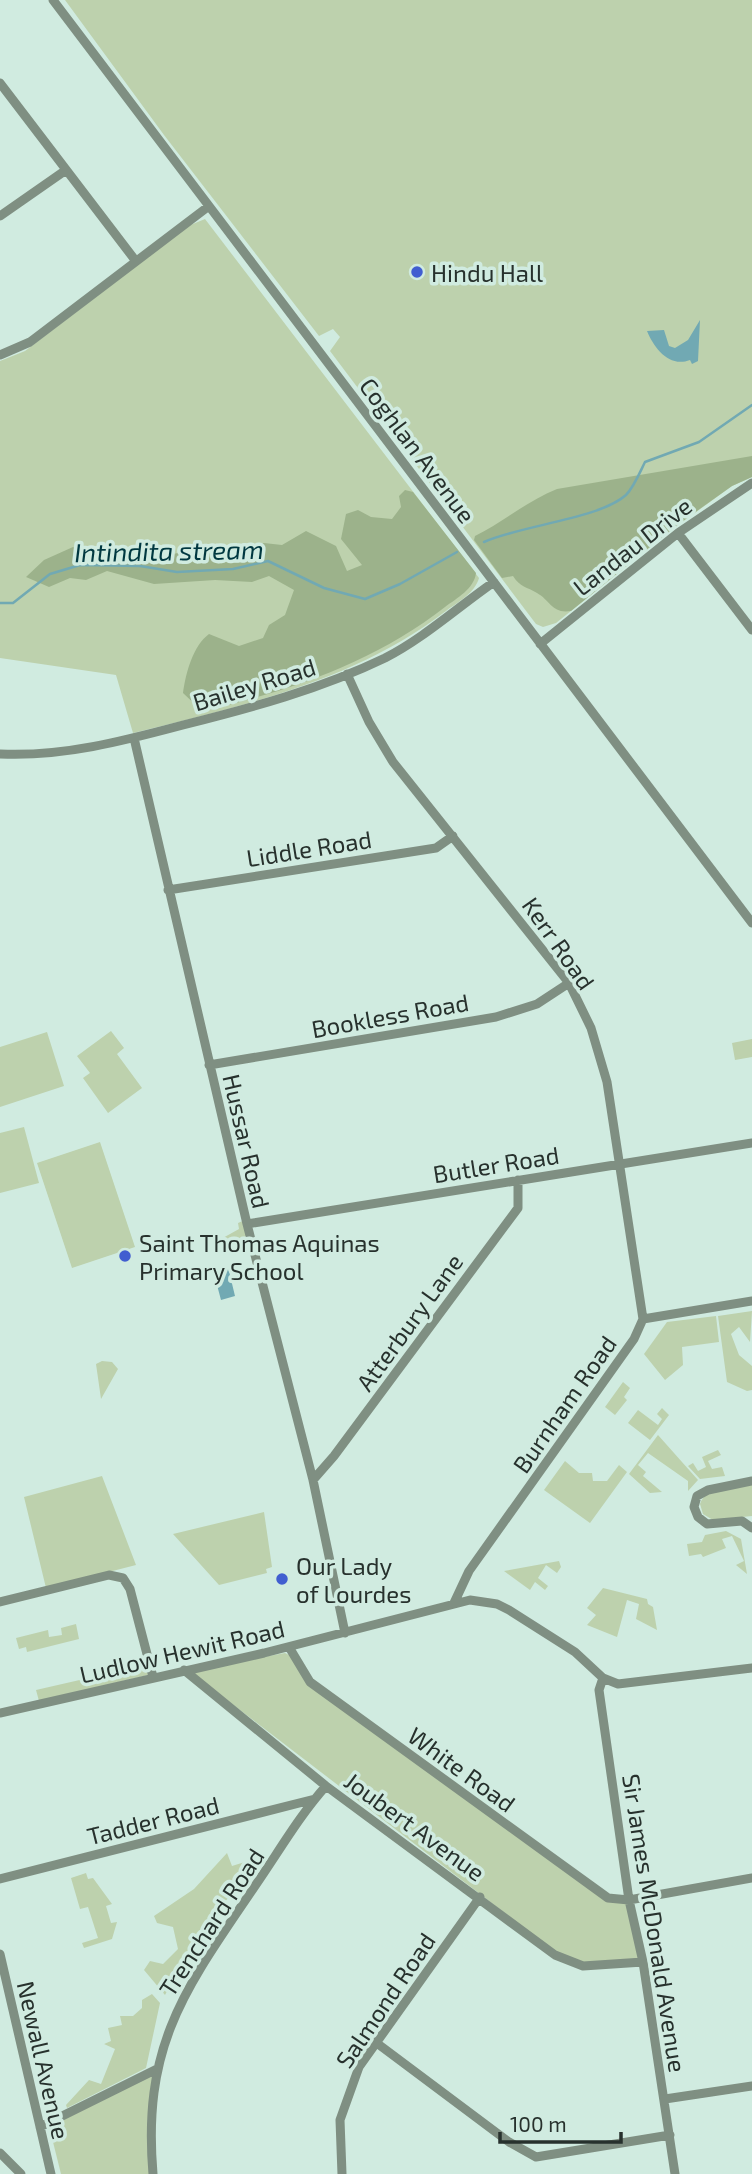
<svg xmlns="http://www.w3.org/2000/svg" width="752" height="2174" font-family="'Exo 2',sans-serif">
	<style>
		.green { fill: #bdd1ad }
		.forest { fill: #9cb28b }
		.water { fill: #71a9b3 }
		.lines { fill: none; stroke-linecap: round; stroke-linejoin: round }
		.stream { stroke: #71a9b3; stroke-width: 2.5 }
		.minor { stroke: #7f8f82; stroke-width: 9 }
		.poi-dot { fill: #415ed0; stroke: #d0ebe0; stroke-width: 2.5 }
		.labels { text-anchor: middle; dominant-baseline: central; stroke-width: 7; stroke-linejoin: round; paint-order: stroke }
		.poi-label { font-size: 24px; fill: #27312d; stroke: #d0ebe0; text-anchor: start }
		.street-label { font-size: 24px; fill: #27312d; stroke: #d0ebe0 }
		.water-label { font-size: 26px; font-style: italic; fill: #003840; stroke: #d0ebe0 }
	</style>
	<rect width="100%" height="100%" fill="#d0ebe0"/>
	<path class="green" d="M65 0H752V477L732 486 674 528 556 623 543 627 536 624 330 351 340 337 333 329 319 336 164 135Z
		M205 219 479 578C475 593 458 602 446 611 355 681 242 706 133 733L116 675 0 658V361L25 351 188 226Z
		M111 1031 124 1048 117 1054 142 1088 108 1113 83 1078 90 1073 77 1056Z
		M47 1032 64 1086 0 1107V1047Z
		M752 1039V1057L735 1060 732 1043Z
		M24 1127 39 1183 0 1193V1133Z
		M100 1142 135 1247 72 1268 37 1163Z
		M245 1220 251 1245 242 1248 241 1243 223 1246 221 1239 239 1229 238 1223Z
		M752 1311 750 1342 739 1327 731 1334 739 1355 752 1366V1390L747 1391 727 1382 718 1316Z
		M716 1316 719 1342 682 1347 683 1365 665 1380 644 1354 667 1322Z
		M102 1361 112 1362 118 1369 101 1399 96 1364Z
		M623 1382 630 1388 624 1397 627 1400 615 1415 605 1407Z
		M662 1408 669 1415 650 1440 628 1423 638 1410 658 1425 662 1419 657 1414Z
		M658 1435 698 1480 688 1491V1481L648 1453 638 1465 646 1472 643 1476 662 1492 650 1493 629 1474Z
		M718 1450 721 1455 708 1461 712 1469 722 1467 725 1476 700 1479 688 1466 693 1463 698 1471 706 1467 702 1457Z
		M565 1461 579 1473H592L593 1481H607L619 1465 627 1472 590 1523 544 1490Z
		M102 1476 136 1565 46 1588 24 1497Z
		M752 1484V1516L713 1520 703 1514 700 1504C706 1486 736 1487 752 1484Z
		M264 1512 272 1567 266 1569 267 1573 219 1585 173 1534Z
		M726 1531 741 1539 747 1574 736 1565 744 1561 732 1536 722 1539 726 1548 703 1557 701 1554 689 1556 687 1544 702 1542 705 1535Z
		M559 1561 561 1567 557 1573 546 1565 538 1578 548 1586 545 1590 535 1582 530 1590 504 1571Z
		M603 1588 647 1599 648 1604 653 1607 657 1630 636 1619 639 1604 627 1600 617 1637 587 1625 596 1615 587 1608Z
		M76 1624 79 1639 27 1652 26 1647 19 1649 16 1638 48 1630 49 1637 62 1635 61 1628Z
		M285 1653 291 1656 307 1683 607 1900 628 1902 639 1959 583 1964 557 1953 189 1671Z
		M142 1655 148 1675 39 1701 36 1690 132 1668Z
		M227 1853 232 1866 261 1857 192 1943 165 1995 144 1970 150 1961 163 1964 178 1949 173 1927 157 1923 154 1916 194 1889Z
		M86 1873 88 1879 93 1878 112 1904 106 1906 111 1923 117 1922 112 1939 84 1948 82 1943 98 1938 88 1907 80 1909 71 1878Z
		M152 1994 160 2003 146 2068 67 2108 66 2105 89 2080 101 2084 115 2049 104 2044 111 2041 108 2028 122 2025 120 2016H133L142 2008V2000Z
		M155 2073 151 2174H61L49 2126Z"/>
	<path class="forest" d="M752 456V477L732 486 673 528 571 611C552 614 551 601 537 593 527 587 520 587 513 576L502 578 474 540 475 536C503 522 527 501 557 489Z
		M405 490 413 492 476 573C474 589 457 598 445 607 375 662 288 692 202 711L183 693C186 672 193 646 209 634L239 646 263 638 269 625 285 615 294 590 269 576 252 582 215 580 154 584 107 571 86 580 70 578 49 587 26 577 44 560 73 547 86 554C111 544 120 549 142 563L195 548 217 554 264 543 282 545 306 531 336 546 347 571 362 565 341 539 346 514 358 510 371 517 392 519 401 507 399 496Z"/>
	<path class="water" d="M700 320 698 361 692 364 690 360C669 368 654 348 647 331L664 330 669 346 675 348 688 340Z
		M228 1267 235 1296 221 1300 213 1270Z"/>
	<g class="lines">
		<path class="stream" d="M484 542C522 525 599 519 626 495 634 487 640 472 645 462L699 442 752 405
			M0 603H13L50 574 80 565 140 566 177 572 233 569 268 561 324 588 365 599 400 584 457 552"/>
		<path class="minor" d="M53 0 752 923
			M0 83 135 260
			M0 216 66 170
			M0 355 30 342 209 206
			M678 533 752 630
			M540 644 678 533 752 483
			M347 674 369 722 393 762 569 983 591 1028 607 1082 643 1319
			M134 738 247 1224 313 1480 345 1633
			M0 754C63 757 123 741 183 725 251 708 321 689 385 658 424 638 458 607 494 582
			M168 890 436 848 453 836
			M209 1065 496 1017 537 1004 569 983
			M247 1224 752 1143
			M313 1480 334 1456 518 1208V1180
			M752 1481 708 1490 697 1496 694 1507 698 1517 707 1524 742 1521 752 1528
			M0 1602 109 1575 123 1578 130 1589 153 1677
			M454 1603 469 1571 634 1339 643 1319 752 1301
			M289 1647 310 1682 608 1898 629 1900 752 1878
			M184 1670 326 1786 555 1955 583 1966 643 1962
			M603 1678 599 1690 629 1900 643 1962 675 2174
			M0 1713 264 1653 470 1600 497 1604 509 1610 575 1652 603 1678 618 1684 752 1668
			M0 1879 315 1799
			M0 1954 51 2174
			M374 2041 509 2142 536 2157 670 2135
			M665 2099 752 2086
			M40 2127 157 2069
			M0 2153 21 2174
			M153 2174C142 2043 186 1988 255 1886 278 1853 299 1816 326 1786
			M342 2174 340 2120 359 2067 480 1897"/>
	</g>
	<g class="poi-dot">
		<circle cx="417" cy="272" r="7"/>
		<circle cx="125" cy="1256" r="7"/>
		<circle cx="282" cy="1579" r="7"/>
	</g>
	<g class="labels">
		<g class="poi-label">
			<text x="431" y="272">Hindu Hall</text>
			<text x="139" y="1242">Saint Thomas Aquinas<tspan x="139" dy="28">Primary School</tspan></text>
			<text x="296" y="1565">Our Lady<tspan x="296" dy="28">of Lourdes</tspan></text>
		</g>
		<g class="street-label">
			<text transform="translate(418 450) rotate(53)">Coghlan Avenue</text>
			<text transform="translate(632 546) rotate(-38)">Landau Drive</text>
			<text transform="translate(254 684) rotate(-17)">Bailey Road</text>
			<text transform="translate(309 848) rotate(-9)">Liddle Road</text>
			<text transform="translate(559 943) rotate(55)">Kerr Road</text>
			<text transform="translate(390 1015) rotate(-10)">Bookless Road</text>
			<text transform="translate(247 1141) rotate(77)">Hussar Road</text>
			<text transform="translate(496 1164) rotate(-9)">Butler Road</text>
			<text transform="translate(409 1322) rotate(-54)">Atterbury Lane</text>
			<text transform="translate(564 1404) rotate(-55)">Burnham Road</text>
			<text transform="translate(182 1651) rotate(-13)">Ludlow Hewit Road</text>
			<text transform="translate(462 1769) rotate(36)">White Road</text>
			<text transform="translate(153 1820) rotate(-14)">Tadder Road</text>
			<text transform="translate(415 1826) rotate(36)">Joubert Avenue</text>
			<text transform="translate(211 1922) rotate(-57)">Trenchard Road</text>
			<text transform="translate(655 1923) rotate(81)">Sir James McDonald Avenue</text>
			<text transform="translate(385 2000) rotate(-56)">Salmond Road</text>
			<text transform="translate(44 2060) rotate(77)">Newall Avenue</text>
		</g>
		<g class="water-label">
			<text transform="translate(169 550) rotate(-1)">Intindita stream</text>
		</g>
	</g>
	<path d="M500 2132v10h121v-10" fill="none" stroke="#27312d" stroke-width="3.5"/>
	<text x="510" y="2132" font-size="21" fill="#27312d" stroke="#d0ebe0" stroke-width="5" paint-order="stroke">100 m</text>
</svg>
